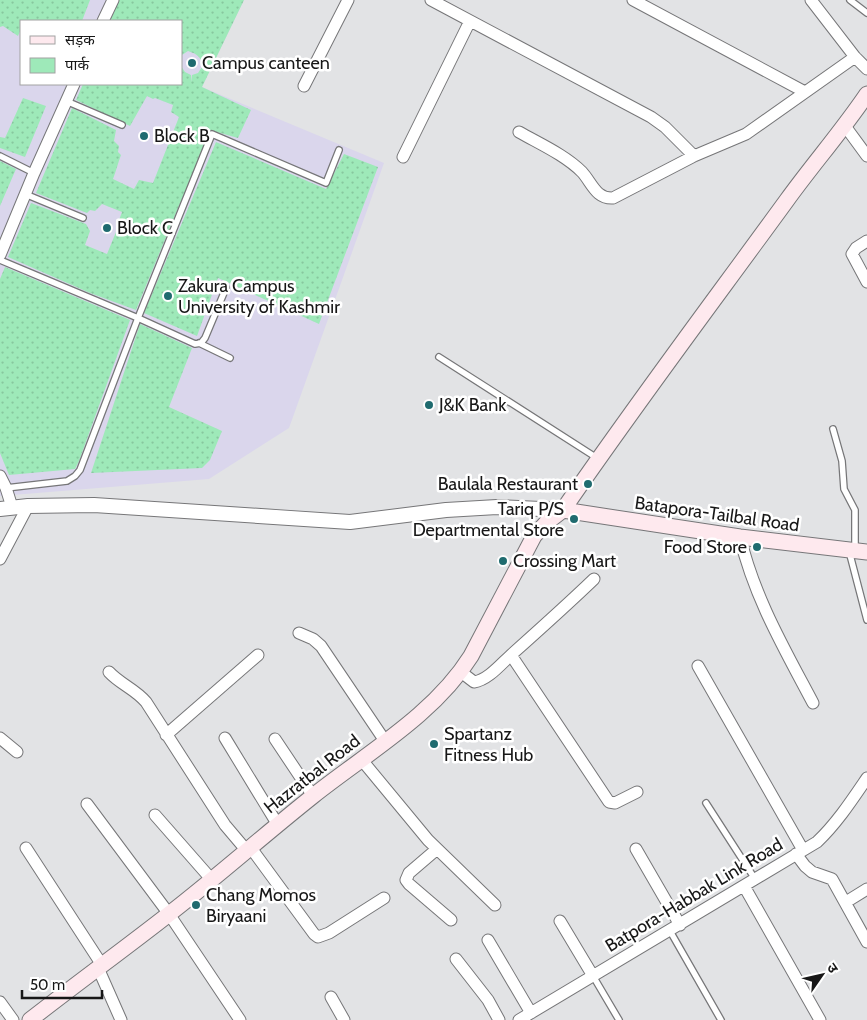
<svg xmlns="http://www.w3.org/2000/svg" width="867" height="1020" font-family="Cabin,'Noto Sans Devanagari',sans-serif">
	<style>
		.education { fill: #dad6ec; fill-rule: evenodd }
		.green { fill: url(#green-dots) }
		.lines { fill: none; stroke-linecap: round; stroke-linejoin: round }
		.service-casing { stroke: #767678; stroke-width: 8 }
		.minor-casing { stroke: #767678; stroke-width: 13 }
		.tertiary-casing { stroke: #767678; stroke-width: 16 }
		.secondary-casing { stroke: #767678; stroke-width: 17 }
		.service { stroke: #fff; stroke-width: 5.5 }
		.minor { stroke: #fff; stroke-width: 11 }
		.tertiary { stroke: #fff; stroke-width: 14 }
		.secondary { stroke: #fee9ee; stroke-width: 15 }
		.poi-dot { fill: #1f6b6f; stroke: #fff; stroke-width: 2 }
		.labels { text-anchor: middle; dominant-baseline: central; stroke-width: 5; stroke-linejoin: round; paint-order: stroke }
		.poi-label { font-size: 18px; fill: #171717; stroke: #fff; text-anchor: start }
		.street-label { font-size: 18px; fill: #171717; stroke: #fff }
	</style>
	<defs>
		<pattern id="green-dots" width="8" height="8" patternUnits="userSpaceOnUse" patternTransform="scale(1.25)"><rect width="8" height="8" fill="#9ee9b9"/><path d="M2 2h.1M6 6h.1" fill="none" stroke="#87c79e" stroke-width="1.8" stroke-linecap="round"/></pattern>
	</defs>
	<rect width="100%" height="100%" fill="#e2e3e5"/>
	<path class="education" d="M0 0H244L202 87 384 163 289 428 209 479 0 496ZM21 21H181V84H21Z"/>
	<path class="green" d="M0 0H90L82 21H21V29L18 36 3 26 0 27Z
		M119 0H244L202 87 251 110 238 138 213 131 178 208 136 310 90 293 8 257 31 203 86 224 90 231 85 245 107 254 116 232 123 235 128 224 119 220 122 212 102 204 95 211 90 210 87 213 36 193 72 108 116 130 114 141 119 146 118 152 121 155C118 163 116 171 113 179L134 189 139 180 153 183 179 117 171 112 173 105 155 98 153 99 147 96 130 126 76 100 83 84H181V66L185 72 191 75 192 82V75L198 73 202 67C202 57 197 54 188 51L182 55 181 58V21H110Z
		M23 98 46 106 25 157 0 148V137L5 138Z
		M216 142 326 189 344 154 378 167 319 324 218 278 197 336 144 313Z
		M0 161 16 169 0 206Z
		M5 267 130 320 79 461 75 469 9 475 0 453V279Z
		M140 324 192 348 169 407 222 431 210 460 202 468 91 473Z"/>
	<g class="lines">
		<defs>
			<path id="service" d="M850 0 867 13
				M66 101 122 125
				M0 156 34 173
				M25 194 83 218
				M0 260 138 318 195 344 201 343 205 338 226 288
				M199 343 230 358
				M439 357 597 458
				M833 429 842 461 844 489 855 510V549
				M6 488 67 481 75 476 80 470 138 318 212 134 326 183 339 150
				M849 551 867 620
				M706 803 755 879
				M670 931 721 1020
				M593 976 619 1020"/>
			<path id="minor" d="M431 0 651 117 665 127 694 156
				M633 0 805 92
				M811 0 855 57 867 69
				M103 21 113 0
				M304 86 348 0
				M845 126 867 156
				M519 132C540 144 565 155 582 172 592 183 596 199 613 198L694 156 746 134 855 57
				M403 157 470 21
				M867 241 856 248 852 254 867 282
				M0 255 34 173 74 84
				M0 476 6 488 12 507
				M740 537C754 597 785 650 813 703
				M0 559 28 506
				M299 633 313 639 321 646 385 741
				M511 655 609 802 615 803 637 792
				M698 666 803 850
				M109 672C120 684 135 689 146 702L225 825 247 851
				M461 672 474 682C488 680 501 664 511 655 539 630 567 605 594 579
				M166 735 258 655
				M0 738 17 752
				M225 738 278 825
				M275 739 313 796
				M361 759 428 840 495 905
				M87 804 169 914 240 1020
				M155 815 212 880
				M26 848 102 965
				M251 848 314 934 318 937 329 933 384 898
				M437 849 409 873 406 880 409 884 451 920
				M636 849 680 925
				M796 854 805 866 812 872 832 879 867 942
				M744 886 820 1020
				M846 902 867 889
				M560 921 593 976
				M488 940 531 1013
				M456 959 488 1000 499 1020
				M98 968 121 1020
				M331 997 344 1020
				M0 1002 13 1020
				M519 1020 817 842C837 823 852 800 867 778"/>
			<path id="tertiary" d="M0 509 28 506 94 505 350 522 446 510 497 507 563 510"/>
			<path id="secondary" d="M563 510 740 537 867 552
				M30 1020C76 984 123 950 169 914 218 876 264 835 313 796 367 753 434 715 471 656L534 536 546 523 563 510C635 405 712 303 787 200 813 164 842 131 867 94"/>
		</defs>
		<use href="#service" class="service-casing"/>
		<use href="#minor" class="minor-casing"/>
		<use href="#tertiary" class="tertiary-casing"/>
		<use href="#secondary" class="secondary-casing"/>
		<use href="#service" class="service"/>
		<use href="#minor" class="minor"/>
		<use href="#tertiary" class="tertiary"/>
		<use href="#secondary" class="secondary"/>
	</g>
	<g class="poi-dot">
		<circle cx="192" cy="63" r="5"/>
		<circle cx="144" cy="136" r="5"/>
		<circle cx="107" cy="228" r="5"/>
		<circle cx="168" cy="296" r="5"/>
		<circle cx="429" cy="405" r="5"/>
		<circle cx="588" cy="484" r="5"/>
		<circle cx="574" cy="519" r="5"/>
		<circle cx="757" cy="547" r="5"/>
		<circle cx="503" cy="561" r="5"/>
		<circle cx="434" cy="744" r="5"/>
		<circle cx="196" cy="905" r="5"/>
	</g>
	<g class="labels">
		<g class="poi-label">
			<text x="202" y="63">Campus canteen</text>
			<text x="154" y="136">Block B</text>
			<text x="117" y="228">Block C</text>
			<text x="178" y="286">Zakura Campus<tspan x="178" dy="21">University of Kashmir</tspan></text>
			<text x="439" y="405">J&amp;K Bank</text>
			<text x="578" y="484" text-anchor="end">Baulala Restaurant</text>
			<text x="564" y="509" text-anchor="end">Tariq P/S<tspan x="564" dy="21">Departmental Store</tspan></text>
			<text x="747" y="547" text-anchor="end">Food Store</text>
			<text x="513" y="561">Crossing Mart</text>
			<text x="444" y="734">Spartanz<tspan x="444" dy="21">Fitness Hub</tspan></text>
			<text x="206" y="895">Chang Momos<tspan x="206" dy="21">Biryaani</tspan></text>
		</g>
		<g class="street-label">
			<text transform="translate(717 514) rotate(8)">Batapora-Tailbal Road</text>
			<text transform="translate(312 774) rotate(-38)">Hazratbal Road</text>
			<text transform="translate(694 895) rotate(-31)">Batpora-Habbak Link Road</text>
		</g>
	</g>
	<rect x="20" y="20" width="162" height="65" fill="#ffffff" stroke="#a2a2a2"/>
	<rect x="30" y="36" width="25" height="8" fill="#fee9ee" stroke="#a2a2a2"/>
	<text x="65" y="45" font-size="15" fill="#171717">सड़क</text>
	<rect x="30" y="58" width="25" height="15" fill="#9ee9b9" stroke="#a2a2a2"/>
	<text x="65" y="70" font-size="15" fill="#171717">पार्क</text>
	<g transform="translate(822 975) rotate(56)" stroke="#ffffff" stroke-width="4" paint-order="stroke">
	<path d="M0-4L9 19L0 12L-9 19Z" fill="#171717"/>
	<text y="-8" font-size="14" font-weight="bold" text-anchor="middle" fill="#171717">उ</text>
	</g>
	<path d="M22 990v8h80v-8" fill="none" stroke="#171717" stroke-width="2.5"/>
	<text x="30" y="990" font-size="15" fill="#171717" stroke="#ffffff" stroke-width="4" paint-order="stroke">50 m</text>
</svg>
